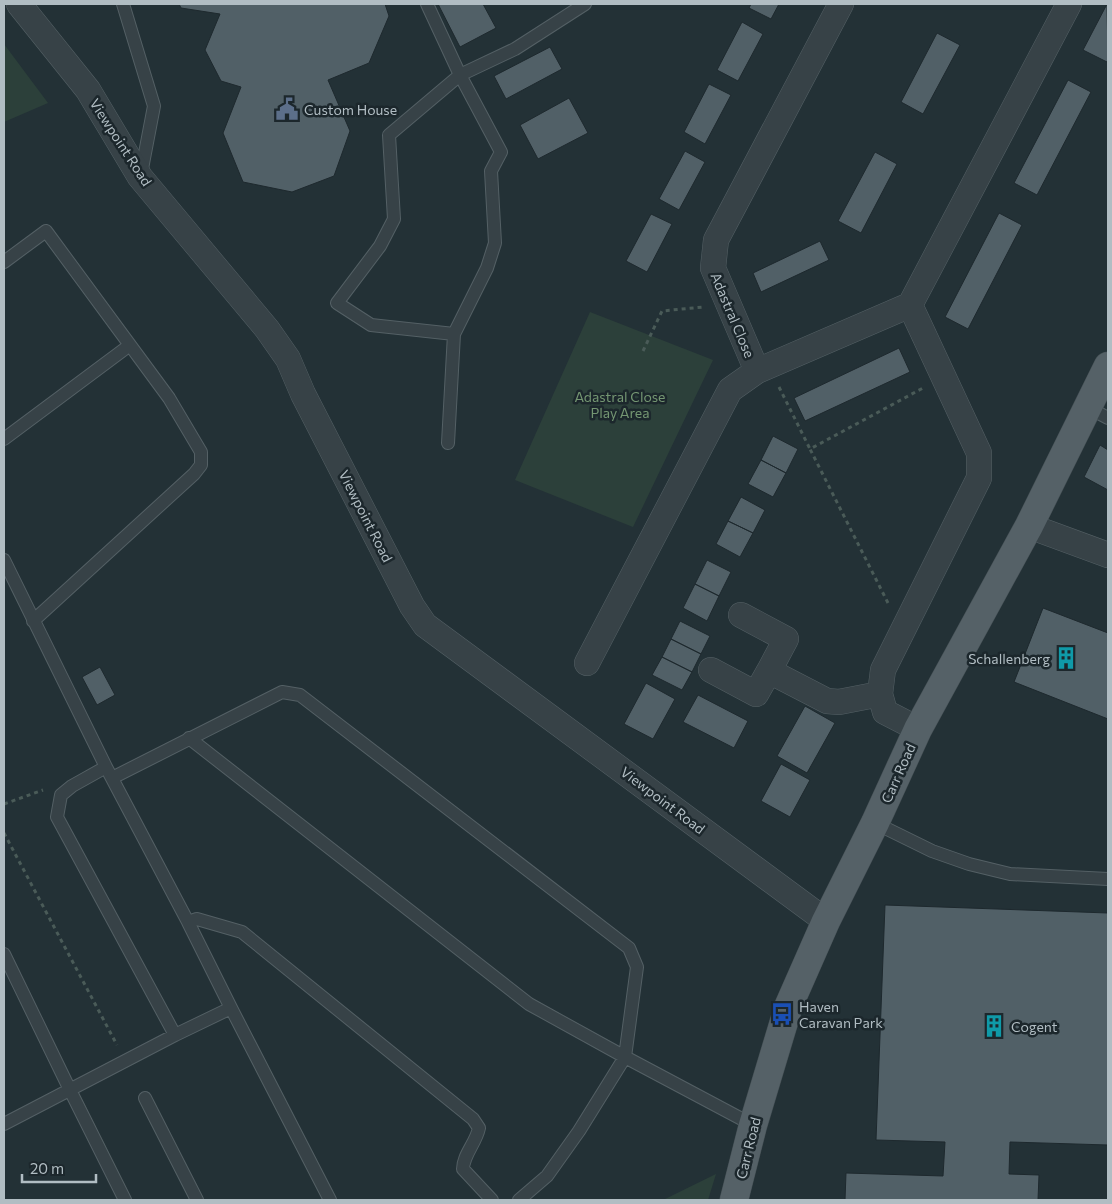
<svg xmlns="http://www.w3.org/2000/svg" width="1112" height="1204" font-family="Commissioner,sans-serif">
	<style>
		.green { fill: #2c403a }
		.building { fill: #516067; stroke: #1e292e }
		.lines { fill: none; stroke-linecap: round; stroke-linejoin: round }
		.lane-casing { stroke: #546065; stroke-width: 14 }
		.street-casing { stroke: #546065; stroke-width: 26 }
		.primary-casing { stroke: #434e53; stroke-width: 29 }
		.path { stroke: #4a5b58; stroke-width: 3; stroke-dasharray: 4 4; stroke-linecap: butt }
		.lane { stroke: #374247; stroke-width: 12 }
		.street { stroke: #374247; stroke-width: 25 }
		.primary { stroke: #556167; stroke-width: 28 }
		.labels { text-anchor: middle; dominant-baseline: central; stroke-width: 5; stroke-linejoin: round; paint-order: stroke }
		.poi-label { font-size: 14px; fill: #b1bdc3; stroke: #1c272c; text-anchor: start }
		.street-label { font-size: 14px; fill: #b1bdc3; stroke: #1c272c }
		.park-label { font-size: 14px; fill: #749672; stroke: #1c272c }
	</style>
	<rect width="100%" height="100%" fill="#233136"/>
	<path class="green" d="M4 44 48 103 4 122Z
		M590 312 713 360 633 527 515 480Z
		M716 1174 708 1200H663Z"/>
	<path class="building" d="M179 4H385L389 16 369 63 328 80 350 131 334 176 292 192 243 182 223 133 241 87 221 81 205 50 220 14 181 8Z
		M438 4H483L496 28 460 47Z
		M751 4H779L771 19 749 8Z
		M1107 4 1108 59 1107 62 1083 50Z
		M742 22 763 34 738 81 717 70Z
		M937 33 960 45 923 114 901 102Z
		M550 47 562 69 506 99 494 76Z
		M1068 80 1091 92 1037 195 1014 183Z
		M709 84 731 95 705 144 684 132Z
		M569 98 588 133 538 159 520 125Z
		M685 151 705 162 679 210 659 199Z
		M875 152 897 164 861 233 838 221Z
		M999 213 1022 225 968 329 945 317Z
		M651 214 672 224 647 272 626 261Z
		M820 241 829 260 761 292 753 273Z
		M899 348 910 372 805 421 794 398Z
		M773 436 798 449 786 473 761 460Z
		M1100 445 1108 450V490L1084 477Z
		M761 460 786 473 773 497 748 484Z
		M741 497 765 510 753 533 728 521Z
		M728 521 753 533 740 557 716 544Z
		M707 560 731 572 719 596 695 584Z
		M695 584 719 596 707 621 683 608Z
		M1043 608 1108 633V719L1014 682Z
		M680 621 710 636 701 654 671 639Z
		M671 639 701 654 692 672 662 657Z
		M662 657 692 672 682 690 652 675Z
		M100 667 115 695 97 705 82 677Z
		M646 683 675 699 653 739 624 724Z
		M698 695 748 721 734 748 683 722Z
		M805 706 835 723 807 773 777 756Z
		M781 764 810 780 790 817 761 801Z
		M885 905 1108 913V1145L1010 1142 1009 1174 1039 1175 1038 1200H845L846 1173 943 1176 945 1142 876 1140Z"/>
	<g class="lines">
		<defs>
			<path id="lane" d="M123 4 154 106 141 174
				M427 4 460 75 389 135 394 219 380 246 337 303 371 325 454 334 448 443
				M4 262 46 231 169 398 201 452V465L194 474 33 621
				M454 334 487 268 495 243 491 171 501 152 460 75 515 49 585 4
				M1087 407 1108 418
				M4 439 130 345
				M4 560 106 767 188 922 231 1008 330 1200
				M189 738 529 1004 625 1057 753 1125
				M106 767 72 786 61 795 57 817 175 1035
				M112 778 282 692 300 695 629 948 637 967 625 1057 579 1131 547 1176 519 1200
				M875 823 932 851 969 864 1010 874 1108 879
				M188 922 197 919 242 932 473 1119 479 1128C476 1143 463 1155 463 1169L492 1200
				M4 954 70 1090 125 1200
				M145 1098 197 1200
				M4 1124 175 1035 231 1008"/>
			<path id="street" d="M19 4 88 90 140 177 267 329 288 359 303 394 412 606 425 625 826 921
				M841 4 716 240 713 268 757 371 910 305 1069 4
				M910 305 979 453V478L883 670 880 694 885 712 918 729
				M1029 526 1108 555
				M741 615 786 639 769 671
				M587 663 730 390 757 371
				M711 670 756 694 769 671 827 701 839 702 880 694"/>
			<path id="primary" d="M734 1200 753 1125 789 1005 826 921 875 823 918 729 1029 526 1108 366"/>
		</defs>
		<use href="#lane" class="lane-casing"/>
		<use href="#street" class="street-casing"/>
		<use href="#primary" class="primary-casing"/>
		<path class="path" d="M643 351 662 311 703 307
			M779 387 810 449
			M888 603 810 449 923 388
			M4 804 43 790
			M4 833 117 1045"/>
		<use href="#lane" class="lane"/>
		<use href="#street" class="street"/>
		<use href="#primary" class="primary"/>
	</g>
	<defs>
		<symbol id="civic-bare" viewBox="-9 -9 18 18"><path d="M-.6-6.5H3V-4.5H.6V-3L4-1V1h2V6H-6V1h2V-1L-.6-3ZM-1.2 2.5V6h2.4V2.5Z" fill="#5c6f8a" stroke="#1c272c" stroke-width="2.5" paint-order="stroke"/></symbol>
		<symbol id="building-bare" viewBox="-9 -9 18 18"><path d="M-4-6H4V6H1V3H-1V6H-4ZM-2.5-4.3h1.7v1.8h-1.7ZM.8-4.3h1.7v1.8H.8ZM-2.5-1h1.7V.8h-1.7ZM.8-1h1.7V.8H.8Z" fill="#0f9aa8" stroke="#1c272c" stroke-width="2.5" paint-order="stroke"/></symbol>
		<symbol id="bus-bare" viewBox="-9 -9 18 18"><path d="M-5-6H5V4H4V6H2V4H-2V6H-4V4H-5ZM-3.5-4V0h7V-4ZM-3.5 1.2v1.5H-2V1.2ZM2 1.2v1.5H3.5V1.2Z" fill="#1a4fb4" stroke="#1c272c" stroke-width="2.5" paint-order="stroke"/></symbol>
	</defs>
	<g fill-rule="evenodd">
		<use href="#civic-bare" x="271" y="93" width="32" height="32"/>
		<use href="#building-bare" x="1050" y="642" width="32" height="32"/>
		<use href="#bus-bare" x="766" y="998" width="32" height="32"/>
		<use href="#building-bare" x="978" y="1010" width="32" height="32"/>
	</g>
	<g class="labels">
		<g class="poi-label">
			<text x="304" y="109">Custom House</text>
			<text x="1050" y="658" text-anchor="end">Schallenberg</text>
			<text x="799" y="1006">Haven<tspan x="799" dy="16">Caravan Park</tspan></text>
			<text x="1011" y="1026">Cogent</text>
		</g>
		<g class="street-label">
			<text transform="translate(121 142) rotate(57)">Viewpoint Road</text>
			<text transform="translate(733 315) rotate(67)">Adastral Close</text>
			<text transform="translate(366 516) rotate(63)">Viewpoint Road</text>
			<text transform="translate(898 773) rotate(-66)">Carr Road</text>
			<text transform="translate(663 800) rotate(37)">Viewpoint Road</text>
			<text transform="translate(748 1148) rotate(-76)">Carr Road</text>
		</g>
		<g class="park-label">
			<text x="620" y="396">Adastral Close<tspan x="620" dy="16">Play Area</tspan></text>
		</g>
	</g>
	<rect width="1112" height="1204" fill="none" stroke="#b1bdc3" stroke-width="10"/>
	<path d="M22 1174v8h74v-8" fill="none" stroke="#b1bdc3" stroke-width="2.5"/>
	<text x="30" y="1174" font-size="15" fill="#b1bdc3" stroke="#1c272c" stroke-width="4" paint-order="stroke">20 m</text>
</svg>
